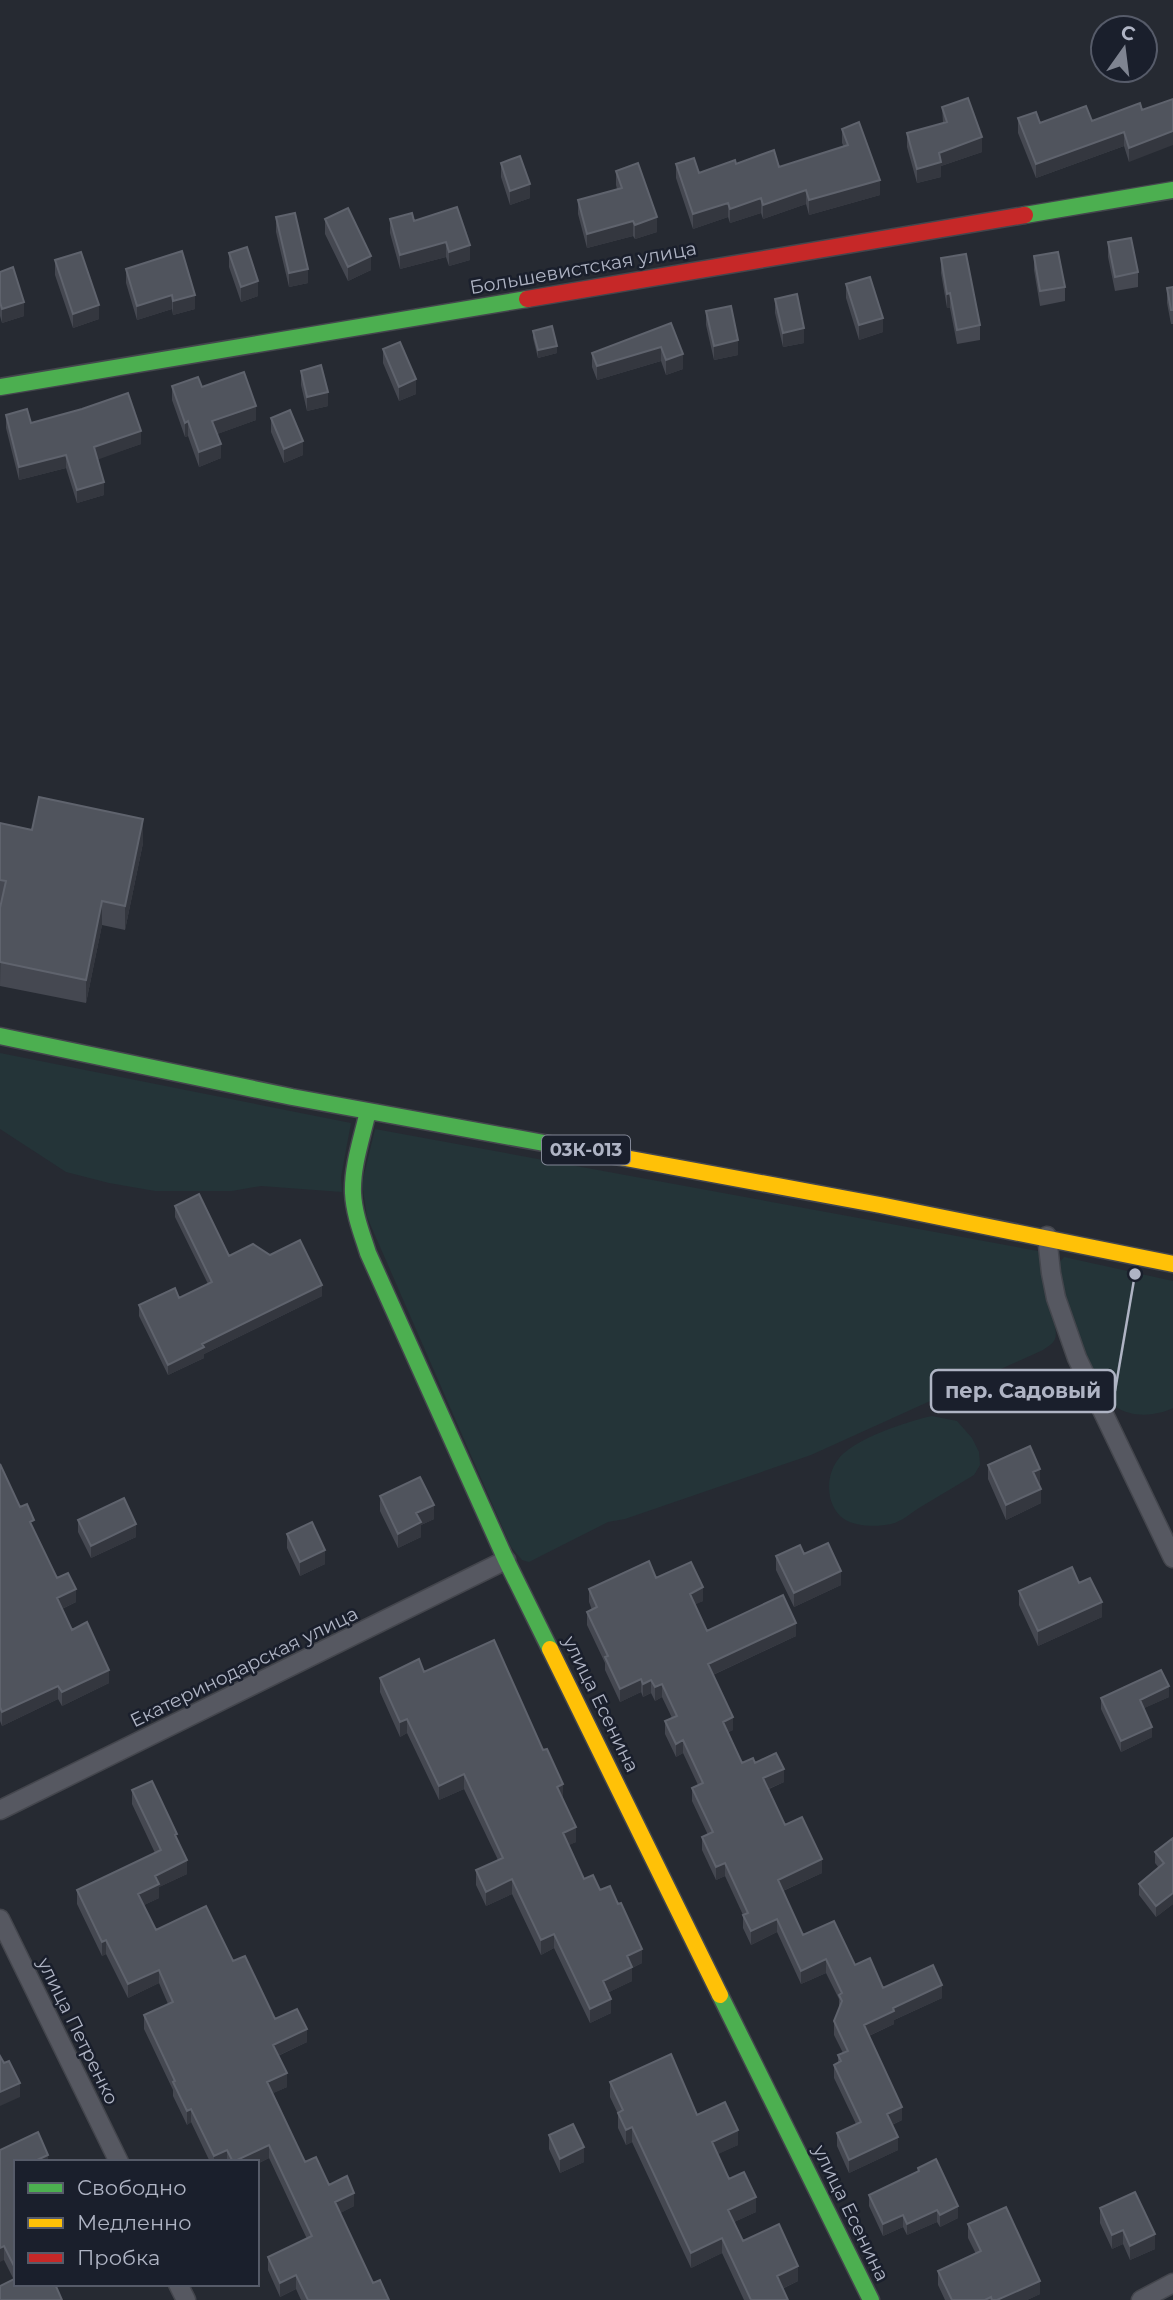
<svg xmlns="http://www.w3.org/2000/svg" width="1173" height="2300" font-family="Montserrat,sans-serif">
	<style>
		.green { fill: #243438 }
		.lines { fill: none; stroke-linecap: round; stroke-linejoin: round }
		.street-casing { stroke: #44464d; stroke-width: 21 }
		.fast-casing { stroke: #44464d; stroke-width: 19 }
		.slow-casing { stroke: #44464d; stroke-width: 19 }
		.jam-casing { stroke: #44464d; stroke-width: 19 }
		.street { stroke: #565861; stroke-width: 18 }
		.fast { stroke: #4caf50; stroke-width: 16 }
		.slow { stroke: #ffc107; stroke-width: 16 }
		.jam { stroke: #c62828; stroke-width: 16 }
		.wall { fill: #454851 }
		.shaded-wall { fill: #34373f }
		.building { fill: #50545d; stroke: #5f636d; stroke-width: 2 }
		.labels { text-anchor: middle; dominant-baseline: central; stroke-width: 5; stroke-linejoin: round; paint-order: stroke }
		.shield { fill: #1a1f2c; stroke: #828796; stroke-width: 2 }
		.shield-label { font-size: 18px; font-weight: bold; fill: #afb4c4 }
		.street-label { font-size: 19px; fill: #afb4c4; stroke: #1a1f2c }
		.leader { fill: none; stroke: #afb4c4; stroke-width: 2.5 }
		.callout-dot { fill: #afb4c4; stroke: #1a1f2c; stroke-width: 2.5 }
		.callout { fill: #1a1f2c; stroke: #afb4c4; stroke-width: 2.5 }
		.callout-label { font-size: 21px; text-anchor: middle; font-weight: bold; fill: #afb4c4 }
	</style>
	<rect width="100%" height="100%" fill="#262a32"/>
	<path class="green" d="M0 1053 351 1123 341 1177 342 1192 261 1186 232 1191H155L109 1183 66 1172 0 1129Z
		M375 1129 1038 1251C1041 1267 1060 1327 1055 1339 1053 1344 1047 1347 1043 1350L811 1455 625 1519 608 1522 529 1562 522 1560 511 1547 367 1217 362 1183Z
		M1064 1257 1173 1281V1408C1157 1416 1132 1418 1116 1407 1099 1395 1069 1319 1063 1296 1060 1286 1060 1275 1058 1264Z
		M932 1416 957 1421 972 1438 979 1452 980 1465 974 1475C956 1486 937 1497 919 1508 911 1513 901 1522 891 1524 878 1527 856 1527 844 1519 826 1506 825 1478 837 1461 850 1440 908 1421 932 1416Z"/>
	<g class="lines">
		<defs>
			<path id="street" d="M1047 1236 1051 1273 1056 1298 1077 1358 1173 1558
				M0 1810 506 1560
				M0 1919 119 2162
				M178 2284 186 2300
				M1141 2300 1173 2283"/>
			<path id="fast" d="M1025 215 1173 190
				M0 387 527 299
				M0 1036 292 1097 582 1150
				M368 1111C362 1138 352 1166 353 1193 354 1214 362 1234 368 1253L506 1560 550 1649
				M720 1995 871 2300"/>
			<path id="slow" d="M582 1150 880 1205 1173 1264
				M550 1649 720 1995"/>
			<path id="jam" d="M527 299 1025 215"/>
		</defs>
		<use href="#street" class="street-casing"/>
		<use href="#fast" class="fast-casing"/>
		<use href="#slow" class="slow-casing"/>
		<use href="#jam" class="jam-casing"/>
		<use href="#street" class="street"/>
		<use href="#fast" class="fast"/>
		<use href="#slow" class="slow"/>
		<use href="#jam" class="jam"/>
	</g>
	<path class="wall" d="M1140 103 1129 162 1124 146 1036 178 1018 133V118L1040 123 1092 121Z
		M942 107 982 152 941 166V177L917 183 907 147V133L943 123Z
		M842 129 880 195 809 215 806 204 763 219 761 213 730 223 728 217 693 229 676 178V164L699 173 736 164 779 167 844 147 842 143Z
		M501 163 530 198 510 205 501 177Z
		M616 171 657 232 635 239 633 236 587 248 578 214V200L617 189 616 185Z
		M276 217 308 283 289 287 276 232Z
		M325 219 371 270 348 281 325 234Z
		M390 219 414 221 470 260 449 266 446 257 400 269 390 233Z
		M1108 242 1138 272V287L1115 291 1108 257Z
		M229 253 258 296 241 302 229 267Z
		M1034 256 1065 287V301L1040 306 1034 270Z
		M941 258 980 325V340L957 344 950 308H947L941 273Z
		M55 260 99 319 73 328 55 275Z
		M126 269 195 309 173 315 172 309 137 320 126 283Z
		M0 272 24 316 2 323 0 316Z
		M846 284 883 332 859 340 846 298Z
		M1173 287V324H1171L1167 303V288Z
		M775 299 804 343 783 347 775 313Z
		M706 311 738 355 714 360 706 325Z
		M671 323 683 369 666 375 661 361 597 380 592 367V353Z
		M533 331 557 353 538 358 533 338Z
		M383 349 416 394 399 401 383 363Z
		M301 371 328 406 307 411 301 385Z
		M172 386 256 420 217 434 221 458 199 467 188 436 185 437 172 400Z
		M6 415 31 423 141 444 97 459 104 495 77 503 66 468 19 480 6 428Z
		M271 418 303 455 284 463 271 432Z
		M0 823 32 830 143 843 125 930 102 925 86 1003 0 986 1 904H0Z
		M175 1206 229 1256 322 1296 204 1354V1358L168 1375 139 1316V1305L179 1298 208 1284 175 1217Z
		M0 1464 20 1507 34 1530 57 1578 76 1602 62 1609 72 1630 109 1683 62 1706 58 1699 2 1726 0 1721Z
		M988 1465 1040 1483 1039 1484 1041 1503 1006 1520 988 1479Z
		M380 1496 434 1519 421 1525V1537L398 1548 380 1511Z
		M78 1520 136 1537 91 1558 78 1532Z
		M287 1534 325 1564 300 1576 287 1548Z
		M804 1554 841 1585 794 1607 776 1570V1556Z
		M656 1578 703 1601 695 1604 707 1631 796 1636 713 1675 733 1730 728 1732 742 1763H755L784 1782 769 1789 785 1825 822 1873 783 1891 803 1935 855 1965 883 1988 942 1998 894 2020V2024L869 2036 902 2120 892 2125 898 2150 849 2173 837 2146V2133L856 2124 834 2078V2065L838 2063V2055L843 2053 834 2035V2021L839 2009V1999L826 1973 801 1984 777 1932 751 1945 743 1928V1915L725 1876 716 1880 702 1850V1837L708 1835 692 1801V1788L698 1785 683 1753 676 1757 665 1734V1721L672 1718 662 1697 655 1701 651 1693 643 1697 641 1692 620 1702 605 1670V1663L587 1625V1612L592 1610 589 1602V1589Z
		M1019 1591 1102 1617 1038 1646 1019 1605Z
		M424 1672 563 1799 576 1842 568 1845 584 1879 600 1890 642 1963 632 1968V1981L609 1992 611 2013 590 2023 554 1948 541 1955 512 1894 486 1906 476 1885V1870L498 1860 464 1789 439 1800 407 1733 400 1737 380 1692V1678Z
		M1169 1697 1144 1708 1152 1737 1121 1752 1101 1709V1698Z
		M132 1790 177 1840 187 1874 159 1887V1898L144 1905 156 1930 233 1961 275 2019 307 2042 278 2056 287 2087 273 2093 305 2162 354 2206 340 2213 373 2283 389 2300H301L296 2289 280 2297 268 2270V2257L307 2239 269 2158 257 2164V2162H210L191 2122 187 2125 173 2096V2090L144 2029V2015L168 2004 159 1983 128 1998 106 1954 102 1956 77 1904V1890L155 1853 132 1804Z
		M1173 1838V1904L1156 1917 1139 1895V1884L1159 1868 1155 1863V1852Z
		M610 2082 697 2115 738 2145 717 2154 729 2179 756 2212 734 2222 743 2241 798 2281 782 2289 788 2300H744L722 2253 691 2268 632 2142 626 2145 618 2128V2114L610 2097Z
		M549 2135 584 2162 560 2173 549 2149Z
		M0 2150 48 2162H16V2284L4 2260Z
		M918 2168 958 2218 940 2227 937 2222 907 2235 903 2227 883 2236 869 2206V2195L918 2172Z
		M1100 2208 1155 2249 1130 2260 1123 2244 1112 2249 1100 2223Z
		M968 2224 1040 2294 1027 2300H945L938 2285V2271L976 2254 968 2238Z"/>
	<path class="shaded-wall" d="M1173 131V145L1129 162V148Z
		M1124 132V146L1036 178V164Z
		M982 137V152L941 166V177L917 183V169L939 153Z
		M880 180V195L809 215V200Z
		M530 184V198L510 205V191Z
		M806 190V204L763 219V205Z
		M761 198V213L730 223V209Z
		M728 203V217L693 229V214Z
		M657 217V232L635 239V225Z
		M633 221V236L587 248V234Z
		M446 242V257L400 269V255Z
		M470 245V260L449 266V252Z
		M371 256V270L348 281V267Z
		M308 269V283L289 287V273Z
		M258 281V296L241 302V287Z
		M950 293V308H947V294Z
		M172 295V309L137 320V306Z
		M195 295V309L173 315V301Z
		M24 302V316L2 323V309Z
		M99 305V319L73 328V314Z
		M883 318V332L859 340V325Z
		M804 328V343L783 347V333Z
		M738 340V355L714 360V346Z
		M557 346V353L538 358V350Z
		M661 347V361L597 380V366Z
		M683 354V369L666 375V360Z
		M416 379V394L399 401V387Z
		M328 392V406L307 411V397Z
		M256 406V420L212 436V421Z
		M188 421V436L185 437V423Z
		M141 431V444L94 461V447Z
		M303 441V455L284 463V449Z
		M221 444V458L199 467V452Z
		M66 455V468L19 480V467Z
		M104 482V495L77 503V490Z
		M143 819V843L125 930V906Z
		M102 901V925L86 1003V980Z
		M322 1285V1296L204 1354V1358L168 1375V1365L202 1344Z
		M1040 1469V1483L1033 1486V1472Z
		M1041 1489V1503L1006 1520V1505Z
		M434 1505V1519L421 1525V1537L398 1548V1534L416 1513Z
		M136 1524V1537L91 1558V1546Z
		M325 1550V1564L300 1576V1562Z
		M841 1571V1585L794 1607V1593Z
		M703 1587V1601L690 1607V1594Z
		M76 1589V1602L57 1611V1598Z
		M1102 1602V1617L1038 1646V1631Z
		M796 1623V1636L708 1677V1664Z
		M109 1670V1683L62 1706V1692Z
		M641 1679V1692L620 1702V1689Z
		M651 1680V1693L643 1697V1684Z
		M662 1684V1697L655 1701V1687Z
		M58 1686V1699L2 1726V1712Z
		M1169 1686V1697L1140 1710V1700Z
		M733 1717V1730L723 1735V1722Z
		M407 1719V1733L400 1737V1722Z
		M1152 1727V1737L1121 1752V1741Z
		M683 1740V1753L676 1757V1744Z
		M784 1769V1782L763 1791V1778Z
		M464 1774V1789L439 1800V1786Z
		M563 1784V1799L557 1801V1787Z
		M576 1827V1842L563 1848V1833Z
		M822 1859V1873L778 1893V1880Z
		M187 1860V1874L159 1887V1898L138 1908V1894L155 1876Z
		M725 1863V1876L716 1880V1867Z
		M512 1879V1894L486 1906V1892Z
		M1173 1893V1904L1156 1917V1906Z
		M777 1919V1932L751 1945V1931Z
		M554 1934V1948L541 1955V1940Z
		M106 1940V1954L102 1956V1942Z
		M642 1949V1963L632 1968V1981L603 1995V1981L627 1956Z
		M826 1959V1973L801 1984V1971Z
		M159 1970V1983L128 1998V1984Z
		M942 1985V1998L894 2020V2024L864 2038V2025L893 2008Z
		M611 1999V2013L590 2023V2009Z
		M307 2029V2042L273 2058V2045Z
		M287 2073V2087L267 2096V2082Z
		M20 2083V2097L0 2106V2092Z
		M902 2107V2120L887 2127V2114Z
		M191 2109V2122L187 2125V2111Z
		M632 2127V2142L626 2145V2130Z
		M738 2130V2145L712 2157V2142Z
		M898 2137V2150L849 2173V2160Z
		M269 2145V2158L257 2164V2162H233Z
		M584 2147V2162L560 2173V2159Z
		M227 2150V2162H214V2156Z
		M48 2155V2162H35V2161Z
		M354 2193V2206L335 2216V2202Z
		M756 2197V2212L728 2225V2210Z
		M958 2206V2218L940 2227V2215Z
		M937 2210V2222L907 2235V2224Z
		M903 2215V2227L883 2236V2224Z
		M1123 2230V2244L1112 2249V2235Z
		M1155 2234V2249L1130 2260V2246Z
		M722 2238V2253L691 2268V2253Z
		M4 2246V2260L0 2262V2248Z
		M798 2266V2281L777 2291V2276Z
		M296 2275V2289L280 2297V2283Z
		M1040 2281V2294L1027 2300H997Z"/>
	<path class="building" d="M968 98 982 137 939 153 941 162 917 169 907 133 947 122 942 107Z
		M1173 99V131L1129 148 1124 132 1036 164 1018 118 1036 112 1040 123 1086 106 1092 121 1140 103 1142 110Z
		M859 122 880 180 809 200 806 190 763 205 761 198 730 209 728 203 693 214 676 164 694 158 699 173 735 160 736 164 774 150 779 167 848 145 842 129Z
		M520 156 530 184 510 191 501 163Z
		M638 163 657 217 635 225 633 221 587 234 578 200 622 188 616 171Z
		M457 207 470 245 449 252 446 242 400 255 390 219 412 213 414 221Z
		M348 208 371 256 348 267 325 219Z
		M295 213 308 269 289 273 276 217Z
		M1131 238 1138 272 1115 277 1108 242Z
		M247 247 258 281 241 287 229 253Z
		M182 251 195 295 173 301 172 295 137 306 126 269Z
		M81 252 99 305 73 314 55 260Z
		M1058 252 1065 287 1040 291 1034 256Z
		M966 254 980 325 957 330 950 293 947 294 941 258Z
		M13 267 24 302 2 309 0 302V272Z
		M870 277 883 318 859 325 846 284Z
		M1173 287V310H1171L1167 288Z
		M797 294 804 328 783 333 775 299Z
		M731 306 738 340 714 346 706 311Z
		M671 323 683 354 666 360 661 347 597 366 592 353Z
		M552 326 557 346 538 350 533 331Z
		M400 342 416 379 399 387 383 349Z
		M321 365 328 392 307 397 301 371Z
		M244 372 256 406 212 421 221 444 199 452 188 421 185 423 172 386 198 377 202 387Z
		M128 393 141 431 94 447 104 482 77 490 66 455 19 467 6 415 27 409 31 423 82 409Z
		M290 410 303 441 284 449 271 418Z
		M39 797 143 819 125 906 102 901 86 980 0 962V908L6 881 0 880V823L32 830Z
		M199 1194 229 1256 253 1244 270 1255 300 1240 322 1285 202 1344 204 1347 168 1365 139 1305 175 1288 179 1298 212 1282 175 1206Z
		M1030 1446 1040 1469 1033 1472 1041 1489 1006 1505 988 1465Z
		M0 1464 20 1507 27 1504 34 1520 30 1522 57 1578 68 1573 76 1589 57 1598 72 1630 87 1622 109 1670 62 1692 58 1686 2 1712 0 1707Z
		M420 1477 434 1505 416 1513 421 1522 398 1534 380 1496Z
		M124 1498 136 1524 91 1546 78 1520Z
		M312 1522 325 1550 300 1562 287 1534Z
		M828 1543 841 1571 794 1593 776 1556 800 1545 804 1554Z
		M649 1561 656 1578 691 1562 703 1587 690 1594 707 1631 783 1595 796 1623 708 1664 733 1717 723 1722 742 1763 753 1758 755 1763 776 1753 784 1769 763 1778 785 1825 802 1817 822 1859 778 1880 803 1935 834 1921 855 1965 870 1958 883 1988 933 1965 942 1985 893 2008 894 2011 864 2025 902 2107 887 2114 898 2137 849 2160 837 2133 861 2122 834 2065 841 2061 838 2055 848 2051 834 2021 842 2001 839 1995 842 1993 826 1959 801 1971 777 1919 751 1931 743 1915 748 1913 725 1863 716 1867 702 1837 713 1832 692 1788 703 1783 683 1740 676 1744 665 1721 677 1716 662 1684 655 1687 651 1680 643 1684 641 1679 620 1689 605 1657 608 1656 587 1612 597 1607 589 1589Z
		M1072 1567 1079 1583 1090 1578 1102 1602 1038 1631 1019 1591Z
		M494 1640 543 1750 547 1749 563 1784 557 1787 576 1827 563 1833 584 1879 593 1875 600 1890 610 1886 618 1904 621 1903 642 1949 627 1956 632 1967 603 1981 611 1999 590 2009 554 1934 541 1940 512 1879 486 1892 476 1870 503 1858 464 1774 439 1786 407 1719 400 1722 380 1678 419 1659 424 1672Z
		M1161 1670 1169 1686 1140 1700 1152 1727 1121 1741 1101 1698Z
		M152 1781 177 1834 175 1835 187 1860 155 1876 159 1884 138 1894 156 1930 206 1906 233 1961 245 1956 275 2019 297 2009 307 2029 273 2045 287 2073 267 2082 305 2162 316 2157 329 2185 347 2176 354 2193 335 2202 373 2283 380 2280 389 2300H308L296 2275 280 2283 268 2257 312 2236 269 2145 233 2162 227 2150 214 2156 191 2109 187 2111 173 2082 175 2081 144 2015 173 2002 159 1970 128 1984 106 1940 102 1942 77 1890 161 1850 132 1790Z
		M1173 1838V1893L1156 1906 1139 1884 1164 1863 1155 1852Z
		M671 2054 697 2115 725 2102 738 2130 712 2142 729 2179 744 2172 756 2197 728 2210 743 2241 779 2224 798 2266 777 2276 788 2300H751L722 2238 691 2253 632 2127 626 2130 618 2113 623 2110 610 2082Z
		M0 2056 4 2063 9 2061 20 2083 0 2092Z
		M573 2124 584 2147 560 2159 549 2135Z
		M38 2132 48 2155 35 2161V2162H16V2270L4 2246 0 2248V2150Z
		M936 2159 958 2206 940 2215 937 2210 907 2224 903 2215 883 2224 869 2195 919 2171 918 2168Z
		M1135 2192 1155 2234 1130 2246 1123 2230 1112 2235 1100 2208Z
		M1006 2207 1040 2281 997 2300H992L991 2297 985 2300H952L938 2271 981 2251 968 2224Z
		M16 2278V2284H55L62 2300H0V2286Z"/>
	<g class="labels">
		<rect class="shield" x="542" y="1135.5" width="88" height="29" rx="5"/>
		<g class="shield-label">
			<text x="586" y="1150">03К-013</text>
		</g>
		<g class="street-label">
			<text transform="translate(583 268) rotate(-10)">Большевистская улица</text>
			<text transform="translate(244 1667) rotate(-26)">Екатеринодарская улица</text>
			<text transform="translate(601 1704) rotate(64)">улица Есенина</text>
			<text transform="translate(78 2031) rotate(64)">улица Петренко</text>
			<text transform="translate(851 2213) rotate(64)">улица Есенина</text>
		</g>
	</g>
	<path class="leader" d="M1135 1274L1115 1391"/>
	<circle class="callout-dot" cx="1135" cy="1274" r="7"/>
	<rect class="callout" x="931" y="1370" width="184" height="42" rx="7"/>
	<g class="callout-label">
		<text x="1023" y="1398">пер. Садовый</text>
	</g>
	<rect x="14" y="2160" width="245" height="126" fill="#1a1f2c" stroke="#565b69" stroke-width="2"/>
	<rect x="28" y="2183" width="35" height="10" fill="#4caf50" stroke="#565b69" stroke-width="2"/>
	<text x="77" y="2195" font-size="21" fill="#afb4c4">Свободно</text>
	<rect x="28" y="2218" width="35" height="10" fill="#ffc107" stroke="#565b69" stroke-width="2"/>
	<text x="77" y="2230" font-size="21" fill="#afb4c4">Медленно</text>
	<rect x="28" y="2253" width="35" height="10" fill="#c62828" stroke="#565b69" stroke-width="2"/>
	<text x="77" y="2265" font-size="21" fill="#afb4c4">Пробка</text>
	<g transform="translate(1124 49) rotate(14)"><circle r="33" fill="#1a1f2c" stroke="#565b69" stroke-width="2"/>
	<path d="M0-5L12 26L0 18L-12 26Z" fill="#7f8491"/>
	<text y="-10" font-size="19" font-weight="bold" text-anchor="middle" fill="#afb4c4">С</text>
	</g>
</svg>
